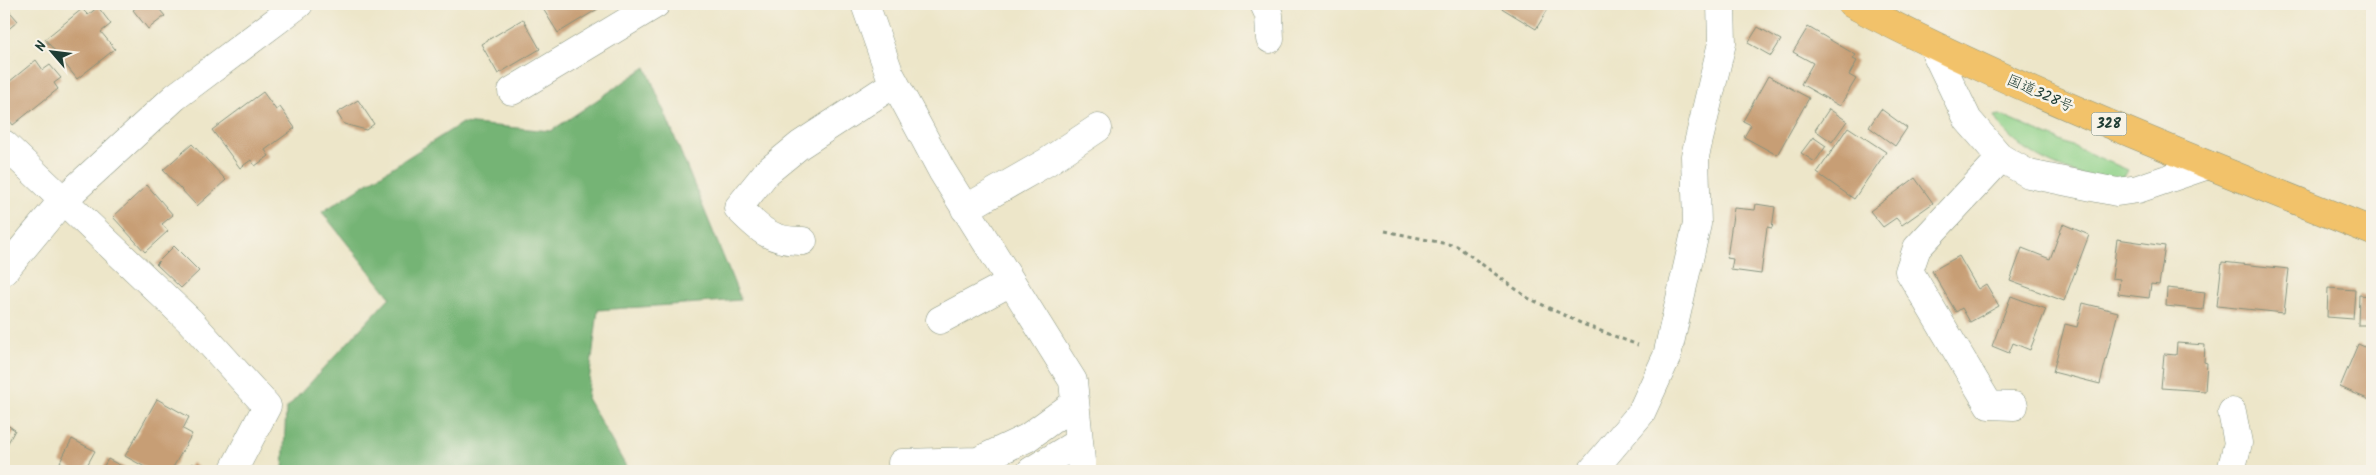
<svg xmlns="http://www.w3.org/2000/svg" width="2376" height="475" font-family="Kalam,'Klee One',sans-serif">
	<style>
		.green { fill: #90d289; stroke: #58885e }
		.forest { fill: #74b475; stroke: #4a7854 }
		.building { fill: #c79e75 }
		.lines { fill: none; stroke-linecap: round; stroke-linejoin: round }
		.minor-casing { stroke: #86927e; stroke-width: 29 }
		.highway-casing { stroke: #86927e; stroke-width: 29 }
		.path { stroke: #86927e; stroke-width: 3; stroke-dasharray: 4 4; stroke-linecap: butt }
		.minor { stroke: #fff; stroke-width: 28 }
		.highway { stroke: #f2c26a; stroke-width: 28 }
		.labels { text-anchor: middle; dominant-baseline: central; stroke-width: 5; stroke-linejoin: round; paint-order: stroke }
		.shield { fill: #f7f3e8; stroke: #60746a; stroke-width: 1 }
		.shield-label { font-size: 14px; font-weight: bold; fill: #1f3d34 }
		.street-label { font-size: 15px; fill: #1f3d34; stroke: #f7f3e8 }
	</style>
	<rect width="100%" height="100%" fill="#f7f3e8"/>
	<filter id="ink" filterUnits="userSpaceOnUse"><feTurbulence type="fractalNoise" baseFrequency=".02" numOctaves="2"/><feDisplacementMap in="SourceGraphic" scale="10" xChannelSelector="R" yChannelSelector="G"/><feConvolveMatrix kernelMatrix="1 2 1 2 8 2 1 2 1" color-interpolation-filters="sRGB"/></filter>
	<filter id="wash" filterUnits="userSpaceOnUse"><feTurbulence type="fractalNoise" baseFrequency=".0096" numOctaves="4" result="noise"/><feDisplacementMap in="SourceGraphic" scale="20" xChannelSelector="R" yChannelSelector="G"/><feGaussianBlur stdDeviation="1.12" result="paint"/><feColorMatrix in="noise" values="0 0 0 0 0 0 0 0 0 0 0 0 0 0 0 0 0 1.4 0 .05"/><feComposite in="paint" operator="in"/></filter>
	<g filter="url(#wash)">
		<rect width="100%" height="100%" fill="#ede6c9"/>
		<path class="green" d="M2000 115 2128 170 2123 179C2111 178 2096 179 2085 176 2052 167 2010 147 1994 116Z"/>
		<path class="forest" d="M646 67 741 300 598 310 587 398 627 468 635 471H283L286 409 390 297 322 212 462 123 551 131Z"/>
		<g id="blocks">
			<path class="building" d="M141 4H155L165 16 148 29 133 10Z
				M540 4H606L558 33Z
				M1495 4H1547L1550 6 1536 29Z
				M4 5 18 21 4 33Z
				M98 7 111 24 101 32 115 49 77 79 45 39 82 9 88 15Z
				M523 19 540 49 498 74 481 44Z
				M1758 27 1781 40 1771 56 1748 43Z
				M1808 27 1856 55 1853 59 1857 61 1849 75 1856 79 1840 106 1801 84 1813 63 1793 52Z
				M36 60 43 70 50 65 61 78 54 83 58 89 13 125 4 113V86Z
				M1768 76 1809 98 1777 155 1744 137 1751 125 1743 121Z
				M263 92 276 110 280 107 295 128 265 150 269 156 255 166 251 160 240 168 212 130Z
				M358 100 374 124 366 130 344 124 337 113Z
				M1829 109 1847 121 1832 142 1815 130Z
				M1881 109 1907 128 1895 146 1869 127Z
				M1848 127 1886 152 1854 199 1817 173Z
				M1813 137 1826 146 1815 162 1801 153Z
				M192 144 226 180 197 206 163 170Z
				M1915 178 1933 203 1902 225 1896 218 1883 227 1870 211Z
				M147 185 173 215 162 224 168 231 145 252 113 217Z
				M1756 204 1775 207 1772 228 1767 227 1761 274 1731 270 1733 259 1727 258 1734 208 1755 210Z
				M2063 224 2089 235 2064 301 2010 281 2022 248 2050 259Z
				M2117 239 2165 246 2159 285 2151 284 2149 298 2118 294 2120 279 2112 278Z
				M174 246 199 271 181 288 156 264Z
				M1959 256 1978 289 1986 284 1999 306 1970 322 1962 308 1956 312 1932 271Z
				M2222 262 2289 269 2284 313 2217 306Z
				M2167 288 2205 292 2203 310 2166 306Z
				M2328 288 2355 290 2353 319 2327 317Z
				M2359 295 2372 296V325H2358Z
				M2011 296 2046 309 2030 350 2013 343 2009 353 1992 346Z
				M2083 303 2118 312 2100 384 2053 372 2065 324 2077 327Z
				M2177 343 2205 345 2204 362 2207 363 2205 391 2161 388 2164 354 2176 355Z
				M2358 344 2372 350V401L2340 387Z
				M157 399 189 417 183 429 192 434 171 471H152L125 456Z
				M4 423 15 430 4 450Z
				M72 439 95 451 84 471H77L60 462Z
				M108 459 127 469 126 471H101Z
				M192 463 206 471H187Z"/>
		</g>
	</g>
	<g filter="url(#ink)">
		<use href="#blocks" fill-opacity="0" stroke="#86927e" stroke-width="1"/>
		<g class="lines">
			<defs>
				<path id="minor" d="M865 4 889 72 942 171 1073 381 1082 471
					M1264 4 1269 15 1270 39
					M1933 47 1968 120 2001 158 2029 174 2117 192 2138 189 2208 165
					M512 91 656 4
					M4 144 190 321 267 406 233 471
					M2001 158 1917 248 1909 271 1989 405 2014 406
					M965 209 1047 162 1098 128
					M803 241C771 242 759 229 738 208L767 172 800 145 895 83
					M4 271 63 200 175 97 299 4
					M940 320 1011 282
					M902 463 978 461 1027 438 1075 403
					M1031 471 1079 442
					M1592 471 1641 413 1667 356 1697 224 1695 156 1722 43 1721 4
					M2231 471 2238 443 2232 412"/>
				<path id="highway" d="M1852 4C2020 92 2196 160 2372 231"/>
			</defs>
			<use href="#minor" class="minor-casing"/>
			<use href="#highway" class="highway-casing"/>
			<path class="path" d="M1385 231 1457 246 1528 298 1585 325 1638 345"/>
			<use href="#minor" class="minor"/>
			<use href="#highway" class="highway"/>
		</g>
	</g>
	<g class="labels">
		<rect class="shield" x="2091.5" y="112.5" width="35" height="23" rx="4"/>
		<g class="shield-label">
			<text x="2109" y="124">328</text>
		</g>
		<g class="street-label">
			<text transform="translate(2040 94) rotate(24)">国道328号</text>
		</g>
	</g>
	<rect width="2376" height="475" fill="none" stroke="#f7f3e8" stroke-width="20"/>
	<g transform="translate(52 52) rotate(298)" stroke="#f7f3e8" stroke-width="4" paint-order="stroke">
	<path d="M0-4L9 19L0 12L-9 19Z" fill="#1f3d34"/>
	<text y="-8" font-size="14" font-weight="bold" text-anchor="middle" fill="#1f3d34">N</text>
	</g>
</svg>
